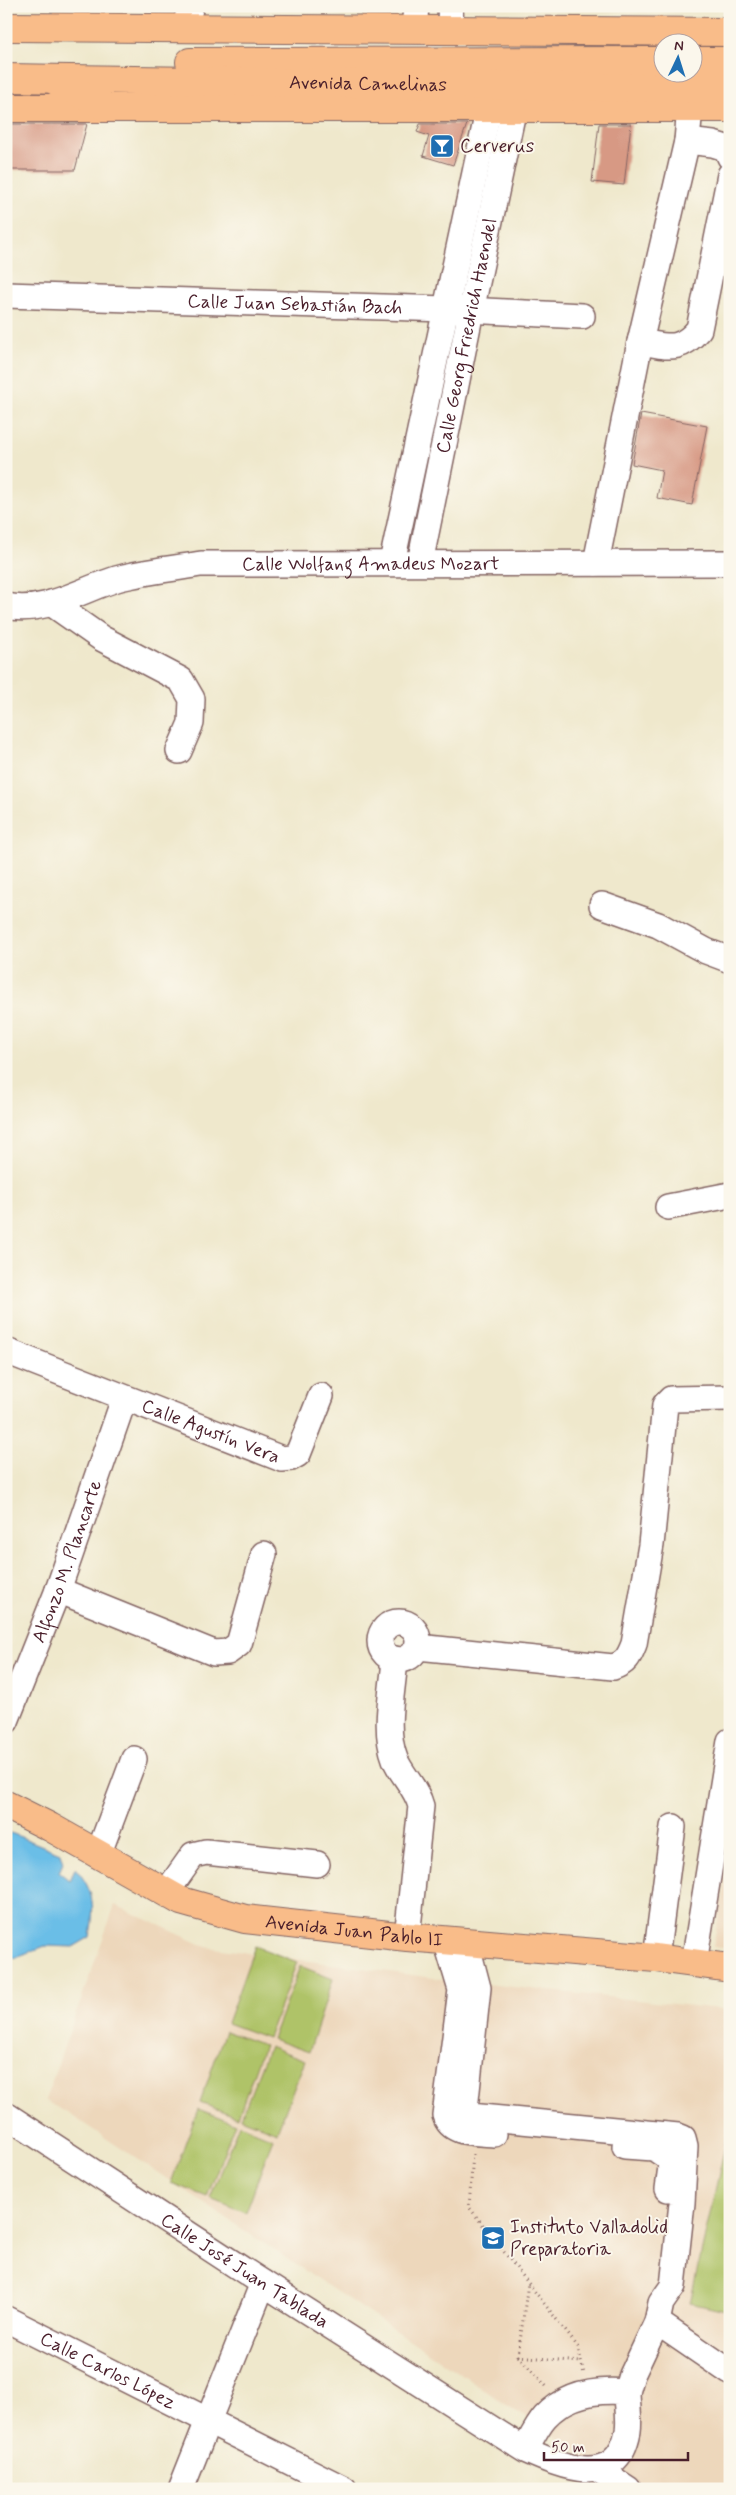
<svg xmlns="http://www.w3.org/2000/svg" width="736" height="2495" font-family="Mynerve,sans-serif">
	<style>
		.built { fill: #edd7bb }
		.green { fill: #afc367; stroke: #7c7149 }
		.water { fill: #6bbee7; stroke: #5a6e89 }
		.building { fill: #d79984 }
		.lines { fill: none; stroke-linecap: round; stroke-linejoin: round }
		.minor-casing { stroke: #846563; stroke-width: 28 }
		.major-casing { stroke: #846563; stroke-width: 30 }
		.highway-casing { stroke: #846563; stroke-width: 30 }
		.path { stroke: #846563; stroke-width: 3; stroke-dasharray: 1 4; stroke-linecap: butt }
		.minor { stroke: #fff; stroke-width: 25 }
		.major { stroke: #f9bc89; stroke-width: 28 }
		.highway { stroke: #f9bc89; stroke-width: 28 }
		.labels { text-anchor: middle; dominant-baseline: central; stroke-width: 4; stroke-linejoin: round; paint-order: stroke }
		.street-label { font-size: 19px; fill: #4a1f2b; stroke: #fbf7ec }
		.poi-label { font-size: 19px; fill: #4a1f2b; stroke: #fbf7ec; text-anchor: start }
	</style>
	<rect width="100%" height="100%" fill="#fbf7ec"/>
	<filter id="ink" filterUnits="userSpaceOnUse"><feTurbulence type="fractalNoise" baseFrequency=".02" numOctaves="2"/><feDisplacementMap in="SourceGraphic" scale="10" xChannelSelector="R" yChannelSelector="G"/><feConvolveMatrix kernelMatrix="1 2 1 2 8 2 1 2 1" color-interpolation-filters="sRGB"/></filter>
	<filter id="wash" filterUnits="userSpaceOnUse"><feTurbulence type="fractalNoise" baseFrequency=".0096" numOctaves="4" result="noise"/><feDisplacementMap in="SourceGraphic" scale="20" xChannelSelector="R" yChannelSelector="G"/><feGaussianBlur stdDeviation="1.12" result="paint"/><feColorMatrix in="noise" values="0 0 0 0 0 0 0 0 0 0 0 0 0 0 0 0 0 1.4 0 .05"/><feComposite in="paint" operator="in"/></filter>
	<g filter="url(#wash)">
		<rect width="100%" height="100%" fill="#efe8cc"/>
		<path class="built" d="M730 1855V1949L713 1947Z
			M115 1905 207 1947 448 1980 730 2010V2489H633L74 2117 45 2100Z"/>
		<path class="green" d="M255 1946 297 1962 268 2038 227 2023Z
			M300 1966 333 1979 309 2052 272 2039Z
			M225 2031 264 2045 238 2117 200 2103Z
			M269 2046 305 2060 277 2132 241 2118Z
			M198 2109 235 2123 207 2197 171 2183Z
			M239 2124 273 2138 246 2212 210 2198Z
			M730 2124V2312L690 2303Z"/>
		<path class="water" d="M6 1831 60 1853 63 1863 59 1872 70 1881 75 1868C96 1892 94 1908 90 1937L73 1947 45 1946 6 1961Z"/>
		<g id="blocks">
			<path class="building" d="M6 124H87L75 170H6Z
				M420 124H467L453 165 423 156 429 136 417 132Z
				M599 124H631L624 185 592 182Z
				M641 414 707 426 692 505 657 498 662 470 632 464Z"/>
		</g>
	</g>
	<g filter="url(#ink)">
		<use href="#blocks" fill-opacity="0" stroke="#846563" stroke-width="1"/>
		<g class="lines">
			<defs>
				<g id="minor">
					<path d="M450 6 451 30"/>
					<path d="M184 28 191 6"/>
					<path d="M414 30 416 6"/>
					<path d="M687 141 713 144 726 148 730 157"/>
					<path id="s1" d="M6 295 446 309 582 316"/>
					<path d="M640 342C668 346 679 353 699 329L730 175"/>
					<path d="M392 562 489 107"/>
					<path id="s2" d="M420 563 471 311 514 107"/>
					<path d="M596 563 640 342 687 141 690 107"/>
					<path d="M51 603 101 638 181 680 192 699 191 723 179 751"/>
					<path id="s3" d="M6 606C47 615 86 586 124 577 149 571 175 568 201 564L730 563"/>
					<path d="M602 905 658 925 706 951 730 960"/>
					<path d="M668 1207 730 1195"/>
					<path id="s4" d="M6 1351 282 1459 291 1458 298 1454 321 1396"/>
					<path d="M58 1590 214 1653 228 1652 239 1644 264 1554"/>
					<circle cx="399" cy="1641" r="19"/>
					<path d="M418 1647 613 1667C626 1663 629 1657 634 1644L651 1545 665 1405 671 1399 730 1398"/>
					<path d="M395 1659C393 1691 383 1729 395 1759 402 1776 416 1787 421 1806L407 1937"/>
					<path id="s5" d="M6 1721 58 1590 124 1399"/>
					<path d="M98 1855 134 1759"/>
					<path d="M166 1893 193 1855 206 1852 317 1864"/>
					<path d="M446 1940 461 1990 445 2115C451 2135 475 2132 494 2134"/>
					<path d="M466 1942 478 1988 465 2109 470 2116 678 2136 683 2138 685 2146 682 2203 673 2286 661 2303 657 2322 632 2375 627 2392"/>
					<path d="M656 1958 673 1827"/>
					<path d="M694 1963 730 1741"/>
					<path id="s6" d="M6 2115 263 2283 525 2450C561 2466 617 2491 628 2431 630 2419 627 2404 627 2392 597 2389 567 2393 545 2417 537 2426 531 2439 525 2450"/>
					<path d="M625 2146 654 2148 669 2158 671 2167 668 2189"/>
					<path id="s7" d="M6 2319 344 2489"/>
					<path d="M657 2322 730 2372"/>
					<path d="M599 2470 628 2489"/>
					<path d="M181 2489 263 2283"/>
				</g>
				<g id="major">
					<path d="M6 27 730 32"/>
					<path d="M6 108H730"/>
					<path id="s8" d="M6 1805 50 1827 181 1901 245 1919 407 1937 656 1958 730 1968"/>
				</g>
				<g id="highway">
					<path d="M694 61H730"/>
					<path d="M190 62 664 61"/>
					<path id="s9" d="M6 78 730 89"/>
					<path d="M56 81 108 108"/>
				</g>
			</defs>
			<use href="#minor" class="minor-casing"/>
			<use href="#major" class="major-casing"/>
			<use href="#highway" class="highway-casing"/>
			<path class="path" d="M473 2154 469 2207 578 2347 584 2374
				M518 2356 528 2283
				M518 2356 548 2388
				M518 2356 580 2362"/>
			<use href="#minor" class="minor"/>
			<use href="#major" class="major"/>
			<use href="#highway" class="highway"/>
		</g>
	</g>
	<defs>
		<symbol id="bar-square" viewBox="-11 -11 22 22"><rect x="-9" y="-9" width="18" height="18" rx="4" fill="#1f6fb2" stroke="#fbf7ec"/><path d="M-6-5H6L.8 .8V4.5H3.5V6h-7V4.5H-.8V.8Z" fill="#fff"/></symbol>
		<symbol id="university-square" viewBox="-11 -11 22 22"><rect x="-9" y="-9" width="18" height="18" rx="4" fill="#1f6fb2" stroke="#fbf7ec"/><path d="M0-5L7-2L0 1L-7-2ZM-4 1L0 2.5L4 1V4Q0 6-4 4Z" fill="#fff"/></symbol>
	</defs>
	<g fill-rule="evenodd">
		<use href="#bar-square" x="428" y="132" width="28" height="28"/>
		<use href="#university-square" x="479" y="2224" width="28" height="28"/>
	</g>
	<g class="labels">
		<g class="street-label">
			<text stroke="none"><textPath href="#s9" startOffset="362">Avenida Camelinas</textPath></text>
			<text stroke="none"><textPath href="#s1" startOffset="289">Calle Juan Sebastián Bach</textPath></text>
			<text stroke="none"><textPath href="#s2" startOffset="232">Calle Georg Friedrich Haendel</textPath></text>
			<text stroke="none"><textPath href="#s3" startOffset="371">Calle Wolfang Amadeus Mozart</textPath></text>
			<text stroke="none"><textPath href="#s4" startOffset="220">Calle Agustín Vera</textPath></text>
			<text stroke="none"><textPath href="#s5" startOffset="171">Alfonzo M. Plancarte</textPath></text>
			<text stroke="none"><textPath href="#s8" startOffset="376">Avenida Juan Pablo II</textPath></text>
			<text stroke="none"><textPath href="#s6" startOffset="285">Calle José Juan Tablada</textPath></text>
			<text stroke="none"><textPath href="#s7" startOffset="114">Calle Carlos López</textPath></text>
		</g>
		<g class="poi-label">
			<text x="460" y="146">Cerverus</text>
			<text x="510" y="2227">Instituto Valladolid<tspan x="510" dy="22">Preparatoria</tspan></text>
		</g>
	</g>
	<rect width="736" height="2495" fill="none" stroke="#fbf7ec" stroke-width="25"/>
	<g transform="translate(678 58) rotate(4)"><circle r="24" fill="#fbf7ec" stroke="#b4a19f"/>
	<path d="M0-4L9 19L0 12L-9 19Z" fill="#1f6fb2"/>
	<text y="-8" font-size="14" font-weight="bold" text-anchor="middle" fill="#4a1f2b">N</text>
	</g>
	<path d="M544 2452v8h144v-8" fill="none" stroke="#4a1f2b" stroke-width="2.5"/>
	<text x="551" y="2452" font-size="15" fill="#4a1f2b" stroke="#fbf7ec" stroke-width="4" paint-order="stroke">50 m</text>
</svg>
